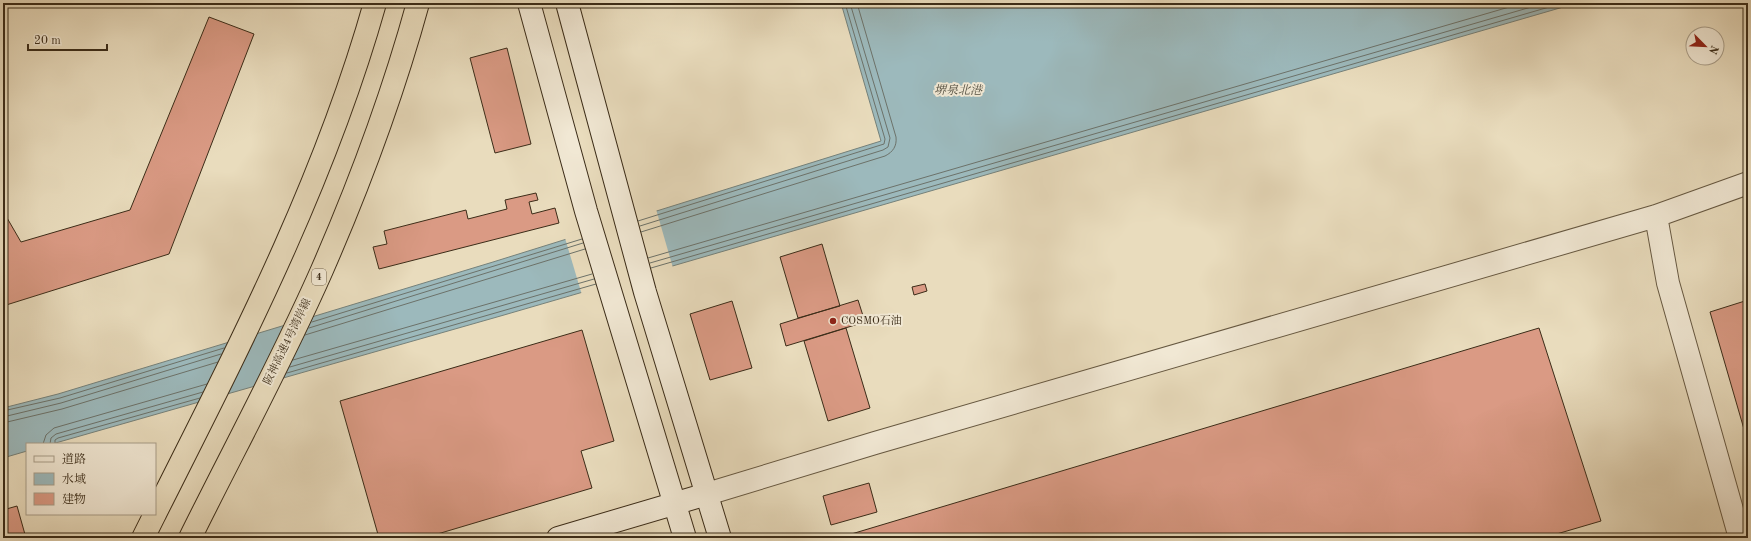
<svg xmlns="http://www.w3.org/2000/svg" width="1751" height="541" font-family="'Old Standard TT','Noto Serif JP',serif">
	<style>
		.water { fill: #9cb9bc; stroke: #75817a }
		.pier { fill: #e9dcbd }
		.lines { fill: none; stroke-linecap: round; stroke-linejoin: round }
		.shore { stroke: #6c726a; stroke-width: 1 }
		.building { fill: #da9a84; stroke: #3b2c18 }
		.street-casing { stroke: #665841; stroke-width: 24 }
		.secondary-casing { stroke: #3b2c18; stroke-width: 24 }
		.highway-casing { stroke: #3b2c18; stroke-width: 24 }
		.path { stroke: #3b2c18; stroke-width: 2.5; stroke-dasharray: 3 2; stroke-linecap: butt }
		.street { stroke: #f1e8d4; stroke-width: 22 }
		.secondary { stroke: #f1e8d4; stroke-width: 22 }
		.highway { stroke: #e9dcbd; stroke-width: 22 }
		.poi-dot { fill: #8f2418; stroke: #f1e8d4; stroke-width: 1.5 }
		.labels { text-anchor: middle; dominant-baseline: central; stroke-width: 4; stroke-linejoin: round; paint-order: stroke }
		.shield { fill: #f1e8d4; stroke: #726450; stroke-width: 1 }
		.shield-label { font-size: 10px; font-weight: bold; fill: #3b2c18 }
		.poi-label { font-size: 11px; fill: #3b2c18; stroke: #f1e8d4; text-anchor: start }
		.street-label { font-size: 11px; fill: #3b2c18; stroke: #f1e8d4 }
		.water-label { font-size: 12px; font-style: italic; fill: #534f41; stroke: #f1e8d4 }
	</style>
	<rect width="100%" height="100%" fill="#e9dcbd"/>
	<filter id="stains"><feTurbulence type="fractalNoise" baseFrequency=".005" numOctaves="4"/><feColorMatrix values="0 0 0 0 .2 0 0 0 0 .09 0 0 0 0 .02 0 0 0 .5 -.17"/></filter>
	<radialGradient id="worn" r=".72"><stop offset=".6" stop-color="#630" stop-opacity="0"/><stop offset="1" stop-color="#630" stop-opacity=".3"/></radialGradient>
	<path class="water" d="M841 3H1577L504 315 52 444H27V451L3 458V408L58 394 493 262 881 141Z"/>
	<path class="pier" d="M656 209 673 268 582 295 565 238Z"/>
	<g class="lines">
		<path class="shore" d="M638 221 884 144 885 139 845 3
			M640 226 883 150 888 147 890 138 850 3
			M641 232 885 156C893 152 897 146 896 137L857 3
			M648 258 1523 3
			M650 263 1545 3
			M651 268 1563 3
			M312 322 582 239
			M309 328 583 243
			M305 335 585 249
			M293 360 592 274
			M290 367 594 279
			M287 373 596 284
			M3 411 60 398 224 348
			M3 417 61 403 221 354
			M3 423 62 409 218 362
			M43 444 46 435 54 428 207 384
			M50 444 51 438 56 434 203 392
			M55 444V440L58 438 200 398"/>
	</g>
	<path class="building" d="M209 17 254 34 169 254 3 306V211L21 242 130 210Z
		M507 48 531 144 495 153 470 58Z
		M536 193 538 200 529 202 532 214 555 208 559 223 379 269 373 247 387 244 384 231 466 210 468 219 507 209 505 200Z
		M822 244 840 306 798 318 780 257Z
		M925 284 927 291 914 295 912 287Z
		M858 300 865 322 786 346 780 324Z
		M1748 300V443L1710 312Z
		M732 301 752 368 710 380 690 314Z
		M846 328 870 408 828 421 804 341Z
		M1539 328 1601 521 1543 538H838Z
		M582 330 614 441 581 451 592 488 424 538H379L340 401Z
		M869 483 877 512 831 525 823 496Z
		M17 506 26 538H3V510Z"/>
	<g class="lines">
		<defs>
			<path id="street" d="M1656 216 1668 283 1740 538
				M707 494 875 443 1656 216 1748 183"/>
			<path id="secondary" d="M529 3 586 211 685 538
				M567 3 645 292 720 538
				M558 538 707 494"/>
			<path id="highway" d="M155 514C239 347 324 184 375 3
				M143 538 155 514
				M190 538C234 449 282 361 322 270 360 183 393 94 418 3"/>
		</defs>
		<use href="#street" class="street-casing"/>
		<use href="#secondary" class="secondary-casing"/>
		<use href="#highway" class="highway-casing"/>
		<path class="path" d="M3 6 56 3"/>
		<use href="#street" class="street"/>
		<use href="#secondary" class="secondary"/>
		<use href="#highway" class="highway"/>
	</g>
	<circle class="poi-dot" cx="833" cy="321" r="4"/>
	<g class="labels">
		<rect class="shield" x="312" y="269" width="14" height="16" rx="3"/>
		<g class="shield-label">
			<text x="319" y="277">4</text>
		</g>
		<g class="poi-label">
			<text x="841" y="321">COSMO石油</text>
		</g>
		<g class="street-label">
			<text transform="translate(288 342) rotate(-64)">阪神高速4号湾岸線</text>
		</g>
		<g class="water-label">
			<text x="958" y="91">堺泉北港</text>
		</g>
	</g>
	<rect width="1751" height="541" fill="none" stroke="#e9dcbd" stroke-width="16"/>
	<rect x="4" y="4" width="1743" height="533" fill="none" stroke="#3b2c18" stroke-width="2"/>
	<rect x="8" y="8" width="1735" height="525" fill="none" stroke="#3b2c18"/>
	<rect x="26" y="443" width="130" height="72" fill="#f1e8d4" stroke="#a89d89"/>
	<rect x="34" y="456" width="20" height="6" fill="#f1e8d4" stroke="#a89d89"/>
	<text x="62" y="463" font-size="12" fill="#3b2c18">道路</text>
	<rect x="34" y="473" width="20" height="12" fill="#9cb9bc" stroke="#a89d89"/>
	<text x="62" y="483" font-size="12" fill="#3b2c18">水域</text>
	<rect x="34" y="493" width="20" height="12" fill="#da9a84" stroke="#a89d89"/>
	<text x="62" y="503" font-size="12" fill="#3b2c18">建物</text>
	<g transform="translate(1705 46) rotate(114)"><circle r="19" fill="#f1e8d4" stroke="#a89d89"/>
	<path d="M0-3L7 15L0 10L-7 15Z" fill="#8f2418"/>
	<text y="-6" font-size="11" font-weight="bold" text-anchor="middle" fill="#3b2c18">N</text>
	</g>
	<path d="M28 44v6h79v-6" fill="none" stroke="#3b2c18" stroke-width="2"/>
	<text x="34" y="44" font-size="12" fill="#3b2c18" stroke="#f1e8d4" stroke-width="3" paint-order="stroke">20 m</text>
	<rect width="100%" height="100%" filter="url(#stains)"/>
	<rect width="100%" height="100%" fill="url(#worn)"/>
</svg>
